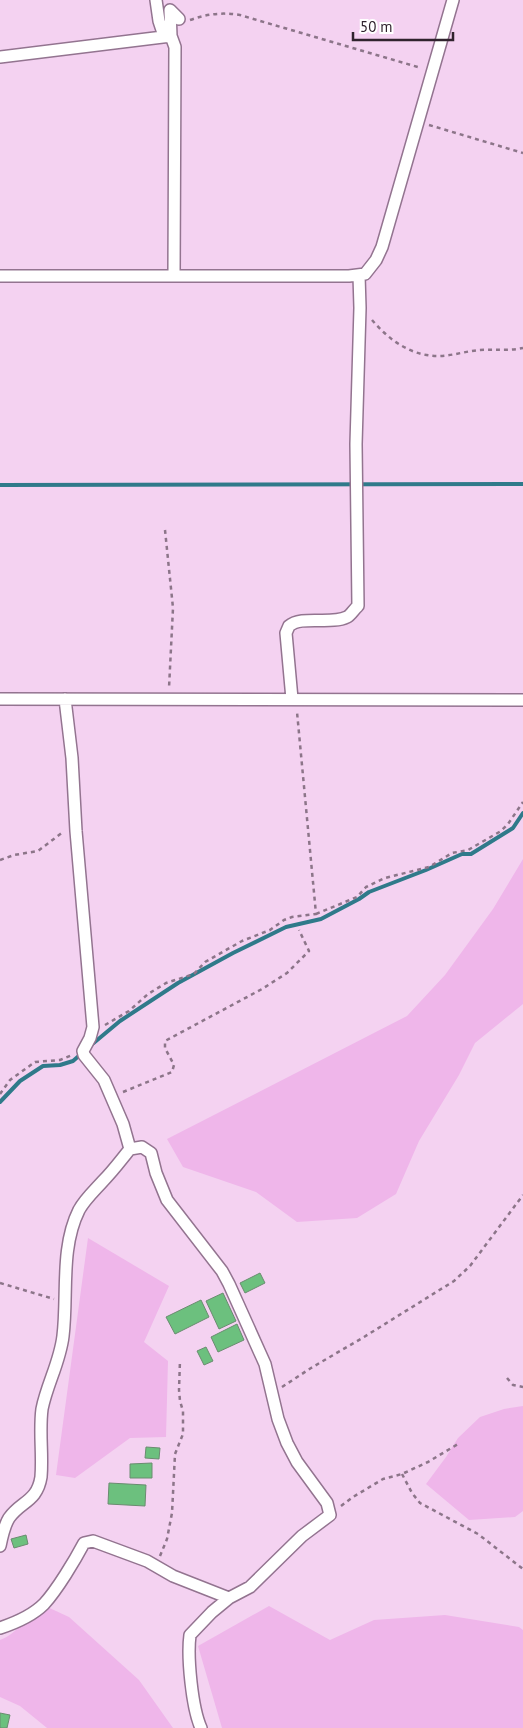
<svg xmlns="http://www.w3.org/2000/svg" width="523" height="1728" font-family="'PT Sans',sans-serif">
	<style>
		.green { fill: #efb6ea }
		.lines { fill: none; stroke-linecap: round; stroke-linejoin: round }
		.stream { stroke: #2f7a8a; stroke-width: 4 }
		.building { fill: #6cc07e; stroke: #6a8c70 }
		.street-casing { stroke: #937490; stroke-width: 14 }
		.path { stroke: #8c7589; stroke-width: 2.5; stroke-dasharray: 4 4; stroke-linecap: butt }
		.street { stroke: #fff; stroke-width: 11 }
	</style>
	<rect width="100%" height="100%" fill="#f4d2f1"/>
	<path class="green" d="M523 859V1004L475 1043 459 1075 419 1141 396 1194 357 1218 297 1222 256 1192 183 1167 167 1139 407 1016 445 975 493 909Z
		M88 1238 169 1286 144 1342 168 1361 166 1437 130 1438 75 1478 56 1475Z
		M523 1406V1511L515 1517 469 1520 426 1484 446 1457 458 1438 480 1417 504 1409Z
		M43 1605 69 1617 139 1680 173 1728H47L20 1706 0 1697V1640C17 1634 28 1615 43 1605Z
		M269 1606 330 1640 374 1620 445 1615 519 1627 523 1630V1728H222L198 1646Z"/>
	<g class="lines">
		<path class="stream" d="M0 485 523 484
			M90 1046 120 1021 178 983 233 953 286 927 321 919 359 899 369 892 426 870 462 854H471L513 828 523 813
			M0 1102 20 1081 43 1066 60 1065 73 1061 81 1054"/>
	</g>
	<path class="building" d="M260 1273 265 1283 245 1293 240 1283Z
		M223 1293 236 1321 219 1329 206 1301Z
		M201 1300 209 1317 175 1334 166 1317Z
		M237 1324 244 1340 218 1352 211 1337Z
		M206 1347 213 1361 204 1365 197 1351Z
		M146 1447 160 1448 159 1459 145 1458Z
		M152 1463V1478H130V1464Z
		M109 1483 146 1485 145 1506 108 1504Z
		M26 1535 28 1544 14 1548 11 1539Z
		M0 1713 10 1715 7 1728H0Z"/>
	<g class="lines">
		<defs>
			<path id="street" d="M156 0 159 21 162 30
				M0 57 171 36
				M0 276H349L365 274 376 260 382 247 453 0
				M174 276 175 47 171 36 170 10 179 19
				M0 699 523 700
				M65 699 72 758 76 831 93 1027 90 1038 83 1051 84 1055 104 1080 123 1124 130 1149 142 1147 151 1153 156 1173 167 1200 222 1271 229 1284 265 1364 278 1419 287 1443 297 1462 327 1503 330 1515 302 1536 250 1587 229 1598 212 1612 190 1635C187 1657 192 1708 201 1728
				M292 699 286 633 289 626C301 615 331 625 347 617 351 615 354 609 358 606L356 444 360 308 359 275
				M0 1546C2 1536 4 1526 9 1518 21 1501 37 1502 41 1477 43 1454 39 1432 42 1409 47 1384 60 1362 63 1336 68 1295 60 1248 79 1210 85 1199 95 1190 103 1181 113 1171 121 1160 130 1149
				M0 1628C15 1623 32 1616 44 1604 57 1590 75 1560 84 1543L93 1541 147 1561 173 1576 229 1598"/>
		</defs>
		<use href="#street" class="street-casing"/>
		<path class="path" d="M190 20C207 14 222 12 240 15L421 68
			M429 125 523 153
			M372 320C389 340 411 356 438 356 452 356 466 351 480 350 495 349 509 351 523 348
			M165 530 173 608 169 688
			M0 860 14 855 38 851 63 832
			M316 914 357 897 366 887 385 878 429 867 452 853 468 850 501 831 508 824 523 802
			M105 1025 129 1011 148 994 166 983 194 974 205 962 242 941 270 930 284 920 292 917 316 914 297 712
			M123 1092 172 1072 174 1065 165 1048V1041L262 989 287 973 309 951 299 930
			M0 1094 10 1080 35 1062 60 1060 72 1055
			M0 1283 54 1299
			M507 1378 513 1385 523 1387
			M282 1387 311 1368 364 1337 454 1281 470 1266 523 1195
			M402 1474 412 1493 420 1503 478 1534 523 1569
			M341 1506 353 1497 383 1479 402 1474 428 1462 458 1444
			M160 1556 167 1539 172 1513 175 1454 183 1434V1411L180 1401 179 1390 180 1360"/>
		<use href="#street" class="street"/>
	</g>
	<path d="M353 32v8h100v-8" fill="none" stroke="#30232e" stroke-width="2.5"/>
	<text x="360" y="32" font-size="15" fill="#30232e" stroke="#ffffff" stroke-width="4" paint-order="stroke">50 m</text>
</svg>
